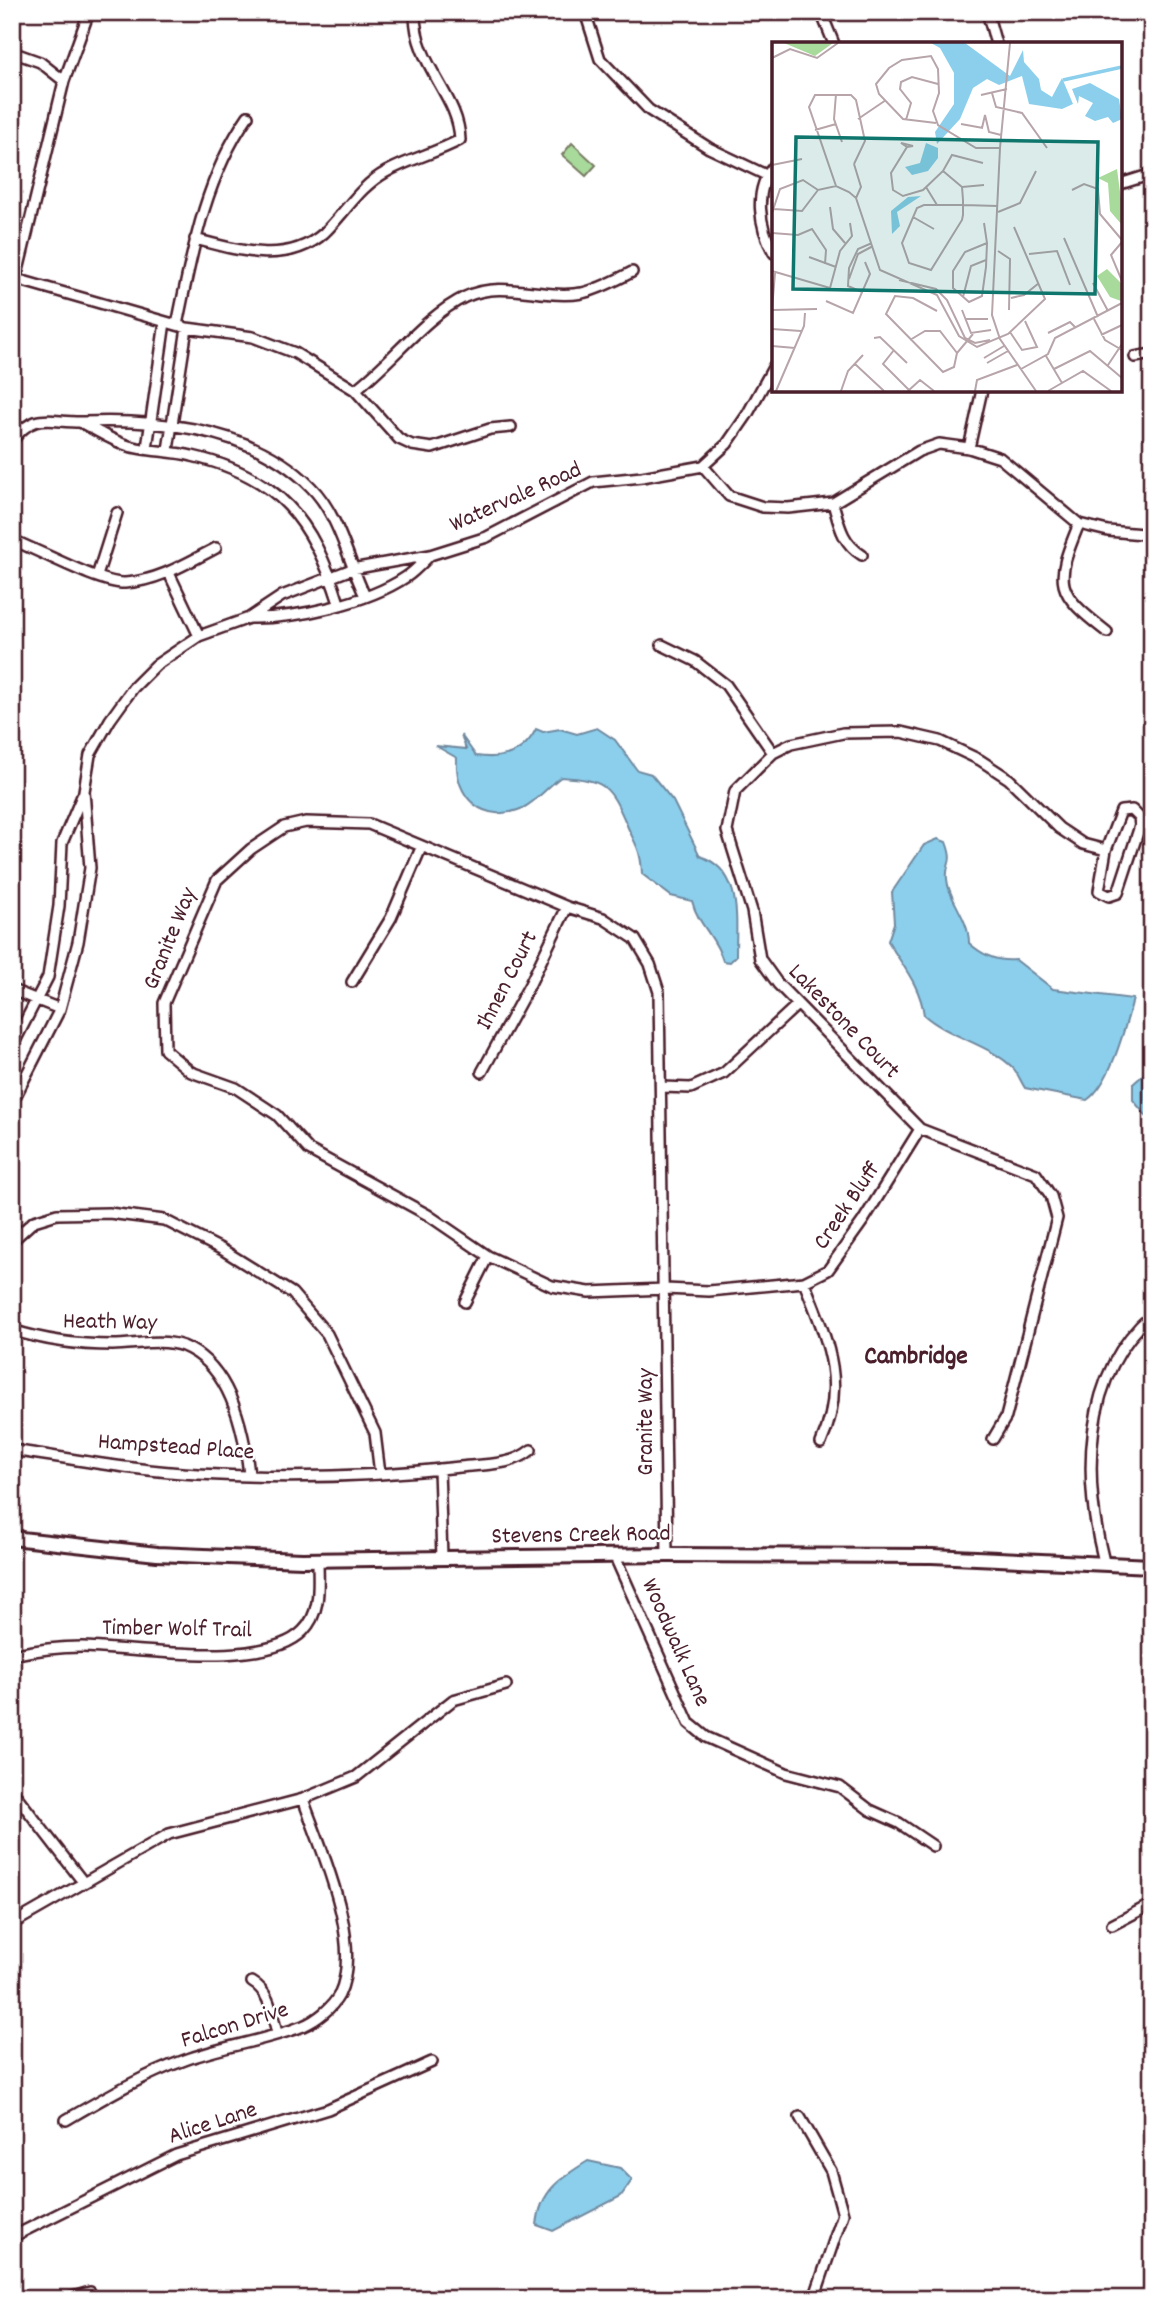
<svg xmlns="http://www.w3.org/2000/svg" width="1164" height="2311" font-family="Dekko,sans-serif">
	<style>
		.green { fill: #a8da9b; stroke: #797c63; stroke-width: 2 }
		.water { fill: #8bcfec; stroke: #71899f; stroke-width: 2 }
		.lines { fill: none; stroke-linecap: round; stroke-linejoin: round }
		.street-casing { stroke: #4a1f2b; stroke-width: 14 }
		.secondary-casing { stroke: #4a1f2b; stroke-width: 18 }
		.street { stroke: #fff; stroke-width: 9 }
		.secondary { stroke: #fff; stroke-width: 12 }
		.labels { text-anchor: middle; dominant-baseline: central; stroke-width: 5; stroke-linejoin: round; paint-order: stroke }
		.street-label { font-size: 24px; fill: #4a1f2b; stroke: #fff }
		.neighbourhood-label { font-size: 26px; font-weight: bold; fill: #4a1f2b; stroke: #fff }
		.inset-river { fill: none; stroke: #8bcfec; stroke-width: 3.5 }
		.inset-road { fill: none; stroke: #b7a5aa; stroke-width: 2 }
		.view { fill: #0f766e; fill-opacity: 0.15; stroke: #0f766e; stroke-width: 3.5 }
		.inset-edge { fill: none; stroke: #4a1f2b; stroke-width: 3.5 }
	</style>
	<rect width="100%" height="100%" fill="#fff"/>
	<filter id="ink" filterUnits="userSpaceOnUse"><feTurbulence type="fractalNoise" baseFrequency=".0143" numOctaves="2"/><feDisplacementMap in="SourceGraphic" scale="14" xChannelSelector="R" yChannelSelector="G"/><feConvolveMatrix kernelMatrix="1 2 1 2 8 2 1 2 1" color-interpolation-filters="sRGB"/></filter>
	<g filter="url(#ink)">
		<path class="green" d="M572 143 596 165 586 176 562 155Z"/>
		<path class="water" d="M597 728 615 740 637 770 651 774 673 801 700 856C743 871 736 918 736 956L730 962 723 961C716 937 698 925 692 901L671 896 642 874C641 848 635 845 626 823 609 784 604 780 561 777 548 786 537 801 523 808 484 825 454 798 457 758L436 746 466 749 461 735 476 756C502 760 524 754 536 729L543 732 560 729 577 734Z
			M938 839 946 842C955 865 945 862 947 879 948 899 969 918 969 943 982 955 998 962 1016 960L1053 989 1133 999C1125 1027 1111 1084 1087 1100L1025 1088C1021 1082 1018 1074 1014 1069 990 1044 950 1038 924 1015 920 985 903 967 888 941L894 923 892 892 924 845Z
			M1152 1067V1123L1133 1100V1084Z
			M588 2161 620 2168 632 2180 621 2196 553 2231 537 2225C540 2191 560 2178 588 2161Z"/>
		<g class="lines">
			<defs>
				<path id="street" d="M89 12 64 81 16 279 187 328 253 337 295 353 355 390 399 439 412 445 432 448 490 429 511 427
					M585 12 600 59 649 110 709 148 766 175
					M821 12 834 44
					M987 12 996 44
					M12 52 40 62 64 81
					M774 166C753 190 759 227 774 253
					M1120 184 1152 174
					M195 239C237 250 287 266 324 233 344 214 360 186 386 172 409 159 436 153 460 140 459 95 414 65 415 12
					M177 325C192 252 205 178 248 116
					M1135 357 1152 354
					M355 390C391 363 425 316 465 297 503 279 544 300 582 293 600 289 616 280 632 272
					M80 422C96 430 112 441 129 446 144 451 173 451 192 456 279 476 313 520 339 603
					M12 441C35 410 50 423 83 422 160 419 254 428 311 487 339 515 348 561 365 596
					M147 448 165 322
					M969 448 982 390
					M168 450 187 328
					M703 466 729 496 763 507 788 508 833 503 919 451 939 444 969 448 1000 458 1079 524 1108 531 1143 534 1152 531
					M833 503C839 524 842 543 862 555
					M1079 524C1054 584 1055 592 1107 632
					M12 540C39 550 100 584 125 583 158 581 187 563 216 548
					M169 573 199 636
					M97 576 117 513
					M249 618C295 619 367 603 406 577 415 571 423 562 430 555
					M662 645 695 661 726 685 773 753
					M352 982 391 918 421 848
					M12 990 60 1009
					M12 1047 48 977 59 906 62 843 82 796
					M482 1072 530 984 567 907
					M662 1087 691 1088 724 1073 797 1005
					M12 1103 60 1009 78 942 90 868 84 791 90 755 110 720 133 688 156 665 199 636 249 618 282 596 352 569 430 555 487 537 593 482 642 477 703 466 727 444 747 415 774 366
					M12 1241 34 1221 57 1214 109 1213 164 1220 223 1250 292 1293 327 1334 375 1433 380 1474
					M804 1282C827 1340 848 1383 821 1443
					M465 1302 488 1256
					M12 1330C46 1341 77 1345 113 1345 135 1345 161 1338 183 1346 230 1365 244 1430 249 1474
					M993 1439 1006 1417 1057 1218 1051 1196 1036 1174 920 1129 778 984 760 959 752 911 727 831 735 791 773 753 791 744 843 733 901 732 940 741 980 760 1009 779 1059 828 1083 844 1106 850 1099 891 1109 896 1118 893 1140 826 1139 817 1132 810 1121 811 1106 850
					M12 1450C73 1459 136 1471 198 1474 284 1479 374 1477 460 1467 483 1464 512 1466 531 1450
					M439 1469 442 1557
					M667 1555 659 992 650 964 635 939 603 918 567 907 369 824 306 822 284 827 251 849 217 880 164 1003 165 1050 191 1072 236 1088 277 1115 309 1150 428 1215 488 1256 552 1286 589 1292 665 1289 709 1291 804 1282 828 1270 863 1221 920 1129
					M615 1557 689 1723 706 1737 786 1773 840 1787 870 1810 899 1823 933 1846
					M1104 1562C1083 1481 1081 1375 1152 1315
					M12 1655C35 1650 58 1647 82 1647 135 1648 265 1670 303 1631 322 1612 318 1584 318 1560
					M12 1790 83 1882
					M12 1924 169 1834 303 1799 356 1777 453 1700 506 1685
					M1112 1925 1152 1904
					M252 1982C270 1992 272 2014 277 2033
					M800 2117 831 2171 843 2214 814 2299
					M66 2120C104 2098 143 2075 185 2060 223 2046 265 2041 303 2026 317 2020 332 2008 339 1995 364 1943 321 1850 303 1799
					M12 2237 176 2155 328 2109 432 2062
					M66 2299 90 2292"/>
				<path id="secondary" d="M12 1538 157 1554 302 1560 667 1555 932 1556 1152 1566"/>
			</defs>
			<use href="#street" class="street-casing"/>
			<use href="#secondary" class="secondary-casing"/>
			<use href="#street" class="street"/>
			<use href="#secondary" class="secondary"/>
		</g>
	</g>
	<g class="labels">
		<g class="street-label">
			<text transform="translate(516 498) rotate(-24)">Watervale Road</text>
			<text transform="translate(171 939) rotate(-68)">Granite Way</text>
			<text transform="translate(508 981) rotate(-63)">Ihnen Court</text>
			<text transform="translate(843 1022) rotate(46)">Lakestone Court</text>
			<text transform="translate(848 1206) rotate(-56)">Creek Bluff</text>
			<text transform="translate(110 1323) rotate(1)">Heath Way</text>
			<text transform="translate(647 1422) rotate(-90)">Granite Way</text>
			<text transform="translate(176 1448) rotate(4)">Hampstead Place</text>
			<text transform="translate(581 1536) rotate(-1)">Stevens Creek Road</text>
			<text transform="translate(177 1630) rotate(1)">Timber Wolf Trail</text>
			<text transform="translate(675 1643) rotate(66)">Woodwalk Lane</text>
			<text transform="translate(235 2026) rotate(-17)">Falcon Drive</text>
			<text transform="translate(213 2124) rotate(-18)">Alice Lane</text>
		</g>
		<g class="neighbourhood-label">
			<text x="916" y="1357">Cambridge</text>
		</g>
	</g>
	<g transform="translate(772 42)">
		<rect width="350" height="350" fill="#fff"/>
		<path d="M12 1H61L43 14ZM345 127 350 165V183L338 169 336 141 326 136ZM335 227 350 242 349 259 338 255 325 234Z" fill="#a8da9b"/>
		<path d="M159 1H193L238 34 251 8 252 20 267 37 269 48 280 55 290 36 301 62 290 67 257 62 250 34 227 43 215 37 201 46 188 77 165 102 163 90 182 62V31L168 6ZM318 41 347 57 350 77 341 81 336 75 323 79 313 74 321 61 307 54 306 62 300 47ZM154 101 166 106V116L156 129 140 133 133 125 148 121ZM149 154 125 170 128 184 120 192 119 169 136 155Z" fill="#8bcfec"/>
		<path class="inset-river" d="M291 38 350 25"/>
		<path class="inset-road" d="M238 1 228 106 220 273 228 297 264 349M0 16 18 7 45 16 66 1M220 51 224 65 250 71 275 106M64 52 62 77 70 100M209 53 235 47M86 77 114 58M134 78 139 61 128 47 129 40 140 35 166 42M164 81 131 77 107 52 104 42 117 26 130 18 159 14 166 27 167 51 161 69 166 83 204 106H228M189 82 211 86M210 86 213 73 217 90 229 93M43 88 64 82M135 105 129 101 141 104 135 105 119 131 121 148 131 154 151 148 171 129 180 113 211 121M82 122 89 145 84 156M0 123 30 117M171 129 190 145 191 158V173L190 178 159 228 137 221 130 201 145 166 152 163H191L226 164M64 144 37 65 43 53H79L84 58 93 99 82 122M154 145 165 163M190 145 212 143M300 148 312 142 326 147 328 172 350 198M58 165 61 187 73 201M2 167 30 169 46 148M226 170 248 161 264 129M0 171 8 147 31 138 46 148 64 144 77 150 84 156 108 228 165 253 187 294 205 305 236 292 273 257 242 185M141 175 162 187M212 181 215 201 214 225 210 254 197 260 181 246V229L193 210 215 201M0 191 26 193 40 187 54 208 53 222M292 196 326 275M350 200 339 213 350 239M226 209 238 217 237 268M257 212 285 209 298 243M37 215 64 225M0 229 58 246 68 209 80 194 78 181M77 237 86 212 101 204M127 238 164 247 175 258 193 296 203 301 218 298M321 241 336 269M90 250 76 244 77 226 86 207 100 201M191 255 199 224 214 218M239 256 252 253 267 241M54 259 81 271 98 232 93 220M0 268 45 267M0 268 3 231M190 268 199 291 219 288M165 269 141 256 123 254 114 272 171 330 182 325 185 311 201 292M193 277H216M322 277 333 298 350 308M0 287 29 289M238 290 250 308 265 305 253 279M276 291 298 280 304 286M329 293 350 283M102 296 108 295 135 321M138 298 153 289H168L185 311M0 304 23 306M122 308 111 322 138 349M274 314 290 341M212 316 232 304M215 321 236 309M83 322 112 349M336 323 350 302M249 327 276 312 283 296 350 261M282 327 318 309 350 336M4 349 32 284 33 271M69 349 76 329 91 313M136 349 148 338 162 349M203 349 205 338 245 323M276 349 311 329 339 349"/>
		<path class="view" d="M24 95 326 100 323 252 21 247Z"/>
		<rect width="350" height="350" class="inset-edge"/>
	</g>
	<rect width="1164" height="2311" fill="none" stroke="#fff" stroke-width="42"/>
	<rect x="21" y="21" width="1122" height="2269" fill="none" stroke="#4a1f2b" stroke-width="2.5" filter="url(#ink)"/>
</svg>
